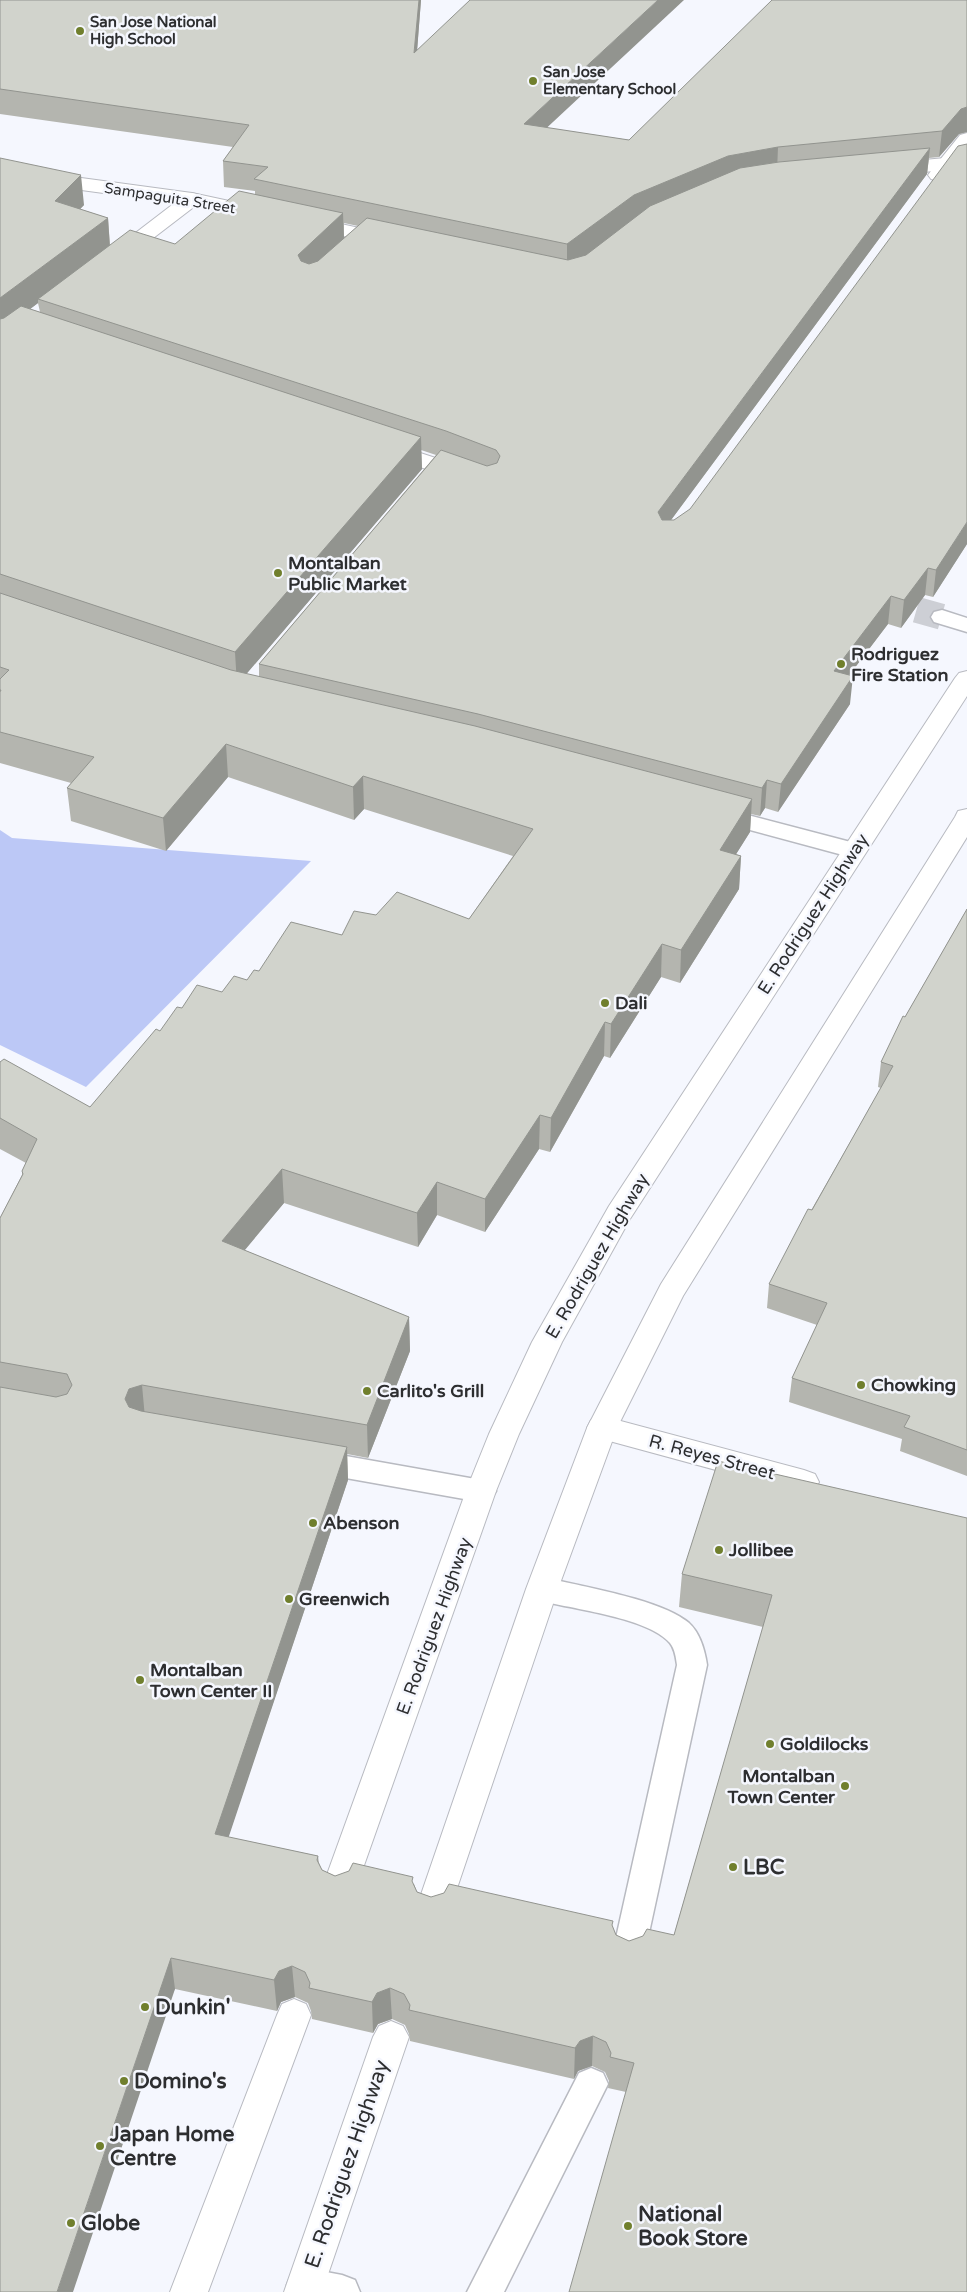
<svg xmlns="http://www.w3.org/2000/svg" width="967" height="2292" font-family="'Varela Round',sans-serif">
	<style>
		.green { fill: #bcc8f6 }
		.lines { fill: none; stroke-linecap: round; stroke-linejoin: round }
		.street-tunnel { stroke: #cdcfd5; stroke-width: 26; stroke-dasharray: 26 13; stroke-linecap: butt }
		.lane-casing { stroke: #b8bac1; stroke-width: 3 }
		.street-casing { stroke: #b8bac1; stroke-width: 2 }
		.secondary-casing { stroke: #b8bac1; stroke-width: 2 }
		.primary-casing { stroke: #b8bac1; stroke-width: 2 }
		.lane { fill: #fff; fill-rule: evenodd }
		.street { fill: #fff; fill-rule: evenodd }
		.secondary { fill: #fff; fill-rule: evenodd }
		.primary { fill: #fff; fill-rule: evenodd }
		.wall { fill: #b4b5af; fill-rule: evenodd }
		.shaded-wall { fill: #92948f }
		.building { fill: #d1d3cc; stroke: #92948f }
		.poi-dot { fill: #707f2d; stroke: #f5f7fe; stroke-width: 2 }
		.labels { text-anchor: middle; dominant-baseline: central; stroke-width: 5; stroke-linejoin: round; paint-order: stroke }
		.far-poi-label { font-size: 15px; font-weight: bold; fill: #2d2e30; stroke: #f5f7fe; text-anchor: start }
		.far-street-label { font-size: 15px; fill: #2d2e30; stroke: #f5f7fe }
		.poi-label { font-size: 18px; font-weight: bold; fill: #2d2e30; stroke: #f5f7fe; text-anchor: start }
		.street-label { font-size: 18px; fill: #2d2e30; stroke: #f5f7fe }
		.near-poi-label { font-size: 21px; font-weight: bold; fill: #2d2e30; stroke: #f5f7fe; text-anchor: start }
		.near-street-label { font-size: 21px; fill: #2d2e30; stroke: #f5f7fe }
	</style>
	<rect width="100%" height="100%" fill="#f5f7fe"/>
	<path class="green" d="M0 830 12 838 311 861 86 1087 0 1045Z"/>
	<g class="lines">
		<path class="street-tunnel" d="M879 599 942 617"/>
		<defs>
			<path id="lane" d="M942 610 967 618V632L934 622 931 617 934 612Z
				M717 807 862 845 866 850 862 855 854 858 709 819 705 814 709 809Z
				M312 1450 481 1480 491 1483 496 1491 491 1499 481 1502 312 1472 302 1469 298 1461 302 1453Z
				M542 1577C579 1586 661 1599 689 1623 700 1633 705 1651 707 1665L644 1956 640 1966 628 1971 616 1966 612 1956 677 1665C676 1658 675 1649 670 1643 647 1616 566 1609 531 1598L527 1589 531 1580Z
				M591 2068 603 2073 608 2084 504 2292H467L579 2073Z
				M305 2268 342 2275 355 2280 360 2292H290L287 2285 292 2273Z"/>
			<path id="street" d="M967 133V151L945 179 938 181 931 179 928 175 931 171 960 135Z
				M192 193 199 195 202 199 199 203 122 262 115 264 108 262 105 258 108 254 185 195Z
				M387 442 472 470 475 475 472 480 464 482 379 453 376 448 379 443Z
				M602 1416 804 1470 815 1474 819 1482 815 1490 804 1494 591 1436 587 1428 591 1420Z"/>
			<path id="secondary" d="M967 156V168L891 175 884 173 881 169 884 165 891 163Z
				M0 167 192 193 266 209 269 213 266 217 259 219 192 205 0 179Z
				M309 217 396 236 399 240 396 244 389 246 302 227 299 223 302 219Z"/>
			<path id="primary" d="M967 671V696L630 1219 562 1342 519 1434 496 1491 355 1891 350 1901 338 1906 326 1901 321 1891 466 1491 489 1434 532 1342 609 1206 955 678 959 673Z
				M967 809V837L683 1296 617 1428 558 1589 449 1912 444 1923 432 1927 420 1923 415 1912 526 1589 587 1428 661 1284 955 817 958 811Z
				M294 1999 306 2004 311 2015 208 2292H170L277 2015 282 2004Z
				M391 2021 403 2026 409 2037 322 2292H284L373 2037 379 2026Z"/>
		</defs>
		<use href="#lane" class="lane-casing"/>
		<use href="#street" class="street-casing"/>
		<use href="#secondary" class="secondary-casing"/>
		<use href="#primary" class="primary-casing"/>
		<use href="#lane" class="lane"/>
		<use href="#street" class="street"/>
		<use href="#secondary" class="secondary"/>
		<use href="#primary" class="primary"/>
	</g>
	<path class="wall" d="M0 0H421L417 50 547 128 629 140 967 0V132L959 134 939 157 929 158 927 174 671 520 967 544 933 597 925 595 901 628 888 624 849 675 850 704 778 812 765 808 760 816 751 814 750 832 736 854 741 856 739 889 680 983 661 977 610 1058 604 1056 550 1152 539 1149 485 1232 437 1215 418 1247 284 1203 244 1250 409 1317 410 1351 368 1458 347 1454 348 1480 228 1837 318 1856 319 1863 322 1870 335 1876 414 1884 417 1892 431 1897 612 1926 616 1935 629 1941 674 1935 763 1627 679 1607 682 1574 967 1518 626 2092 608 2088 609 2081 605 2072 592 2066 578 2071 574 2079 410 2041 409 2034 405 2025 392 2019 378 2024 373 2033 312 2019 311 2011 308 2003 295 1997 281 2002 277 2011 175 1989 0 2292V1218L22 1175V1171L26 1163 0 1149V1062L90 1107 182 1008 222 992 247 980 259 971 342 935 376 915 469 919 513 856 364 809 354 820 228 777 166 851 71 821 67 788 71 783 0 763V158L84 205 80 209 108 218 110 245 175 244 255 195V191L224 187 223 161 233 147 0 114ZM344 223 358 226 344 238ZM38 303 40 312 30 309ZM421 450 436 455 259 664V677L246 674 422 469Z
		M967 909V1476L900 1451 902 1439 789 1402 792 1378 817 1325 767 1308 769 1284 881 1088 878 1087 881 1062 905 1017Z"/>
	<path class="shaded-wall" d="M419 0H421L415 78 414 53Z
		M658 0H684L524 149V124Z
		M967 107V132L959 134 939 157 942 131 961 109Z
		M778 147 777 172 567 270V244L634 195 728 156Z
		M930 148 927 174 657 539 658 512Z
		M81 175 84 205 58 232 55 201Z
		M343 213 344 239 300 281 298 255Z
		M108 218 110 249 38 299V303L0 332V298Z
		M421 437 422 469 237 685 235 652Z
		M967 522V544L933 597 936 570Z
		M928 568 925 595 901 628 904 600Z
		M891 596 888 624 832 698 834 671Z
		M853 676 850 704 778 812 781 784Z
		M226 744 228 777 166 851 163 818Z
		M363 776 364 809 354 820 353 787Z
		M767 780 765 808 760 816 762 788Z
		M752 799 750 832 718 883 720 850Z
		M741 856 739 889 680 983 681 950Z
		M662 944 661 977 610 1058 611 1024Z
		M605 1022 604 1056 550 1152 551 1118Z
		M540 1115 539 1149 485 1232V1199Z
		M282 1169 284 1203 225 1274 222 1241Z
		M437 1182V1215L418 1247 417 1213Z
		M409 1317 410 1351 368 1458 367 1425Z
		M142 1385 145 1418 133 1422 125 1399 129 1389Z
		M347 1447 348 1480 219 1866 215 1834Z
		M171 1958 175 1989 73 2292H57Z
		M292 1966 295 1997 281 2002 277 2011 274 1980 279 1971Z
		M390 1988 392 2019 378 2024 373 2033 372 2002 377 1993Z
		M593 2036 592 2066 578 2071 574 2079 575 2048 580 2041Z"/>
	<path class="building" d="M0 0H419L414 53 470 0H658L524 124 629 140 772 0H967V107L961 109 942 131 778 147 728 156 634 195 567 244 254 179 268 167 223 161 249 125 0 89Z
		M967 144V522L936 570 928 568 904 600 891 596 834 671 853 676 781 784 767 780 762 788 478 714 259 664 441 450 487 466 497 463 500 456 496 450 446 431 38 299 130 230 175 244 239 191 343 213 298 255 301 261 309 264 318 261 367 218 568 260 586 255 650 206 740 168 779 162 930 148 658 512 662 520H674L690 509 958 146Z
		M0 158 81 175 55 201 108 218 0 298Z
		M21 306 421 437 235 652 0 574V319L4 318Z
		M0 593 231 670 475 726 752 799 720 850 741 856 681 950 662 944 611 1024 605 1022 551 1118 540 1115 485 1199 437 1182 417 1213 282 1169 222 1241 409 1317 367 1425 142 1385 129 1389 125 1399 129 1407 141 1411 347 1447 215 1834 318 1856 317 1860 322 1870 335 1876 349 1871 353 1863 413 1877 412 1881 417 1892 431 1897 444 1893 449 1884 613 1921 612 1925 616 1935 629 1941 643 1936 647 1929 674 1935 772 1595 682 1574 718 1461 967 1518V2292H569L634 2063 610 2057 611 2053 606 2042 593 2036 580 2041 575 2048 409 2010 410 2005 404 1994 390 1988 377 1993 372 2002 309 1988 310 1983 305 1972 292 1966 279 1971 274 1980 171 1958 57 2292H0V1387L56 1397 67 1394 72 1385 67 1374 0 1362V1218L23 1174 22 1171 37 1139 0 1118V1062L4 1059 90 1107 156 1029 160 1031 177 1007 182 1008 197 985 222 992 234 976 247 980 254 970 259 971 291 922 342 935 354 911 376 915 397 892 469 919 533 829 363 776 353 787 226 744 163 818 67 788 94 757 0 732V692L1 690H0V679L9 670 0 667Z
		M967 909V1450L904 1427 910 1416 792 1378 827 1303 769 1284 808 1209 812 1210 893 1066 881 1062 903 1016 905 1017Z"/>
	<g class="poi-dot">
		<circle cx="80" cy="31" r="5"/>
		<circle cx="533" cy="81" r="5"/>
		<circle cx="278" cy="573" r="5"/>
		<circle cx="841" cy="664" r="5"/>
		<circle cx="605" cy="1003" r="5"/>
		<circle cx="861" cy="1385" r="5"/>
		<circle cx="367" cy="1391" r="5"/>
		<circle cx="313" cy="1523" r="5"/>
		<circle cx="719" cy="1550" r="5"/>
		<circle cx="289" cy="1599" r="5"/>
		<circle cx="140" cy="1680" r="5"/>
		<circle cx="770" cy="1744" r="5"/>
		<circle cx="845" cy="1786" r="5"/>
		<circle cx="733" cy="1867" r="5"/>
		<circle cx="145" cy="2007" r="5"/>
		<circle cx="124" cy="2081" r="5"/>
		<circle cx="100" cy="2146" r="5"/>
		<circle cx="71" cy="2223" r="5"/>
		<circle cx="628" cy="2226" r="5"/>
	</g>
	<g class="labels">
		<g class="far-poi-label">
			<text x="90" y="22">San Jose National<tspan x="90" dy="17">High School</tspan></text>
			<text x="543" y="72">San Jose<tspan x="543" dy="17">Elementary School</tspan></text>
		</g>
		<g class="far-street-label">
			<text transform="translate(170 198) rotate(9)">Sampaguita Street</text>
		</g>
		<g class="poi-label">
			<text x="288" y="563">Montalban<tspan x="288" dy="21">Public Market</tspan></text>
			<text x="851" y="654">Rodriguez<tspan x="851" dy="21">Fire Station</tspan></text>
			<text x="615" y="1003">Dali</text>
			<text x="871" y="1385">Chowking</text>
			<text x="377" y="1391">Carlito's Grill</text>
			<text x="323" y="1523">Abenson</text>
			<text x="729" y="1550">Jollibee</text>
			<text x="299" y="1599">Greenwich</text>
			<text x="150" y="1670">Montalban<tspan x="150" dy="21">Town Center II</tspan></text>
			<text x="780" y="1744">Goldilocks</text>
			<text x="835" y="1776" text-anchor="end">Montalban<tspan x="835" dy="21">Town Center</tspan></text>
		</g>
		<g class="street-label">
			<text transform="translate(813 914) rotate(-57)">E. Rodriguez Highway</text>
			<text transform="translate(597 1256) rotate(-60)">E. Rodriguez Highway</text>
			<text transform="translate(712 1457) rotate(15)">R. Reyes Street</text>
			<text transform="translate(434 1626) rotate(-70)">E. Rodriguez Highway</text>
		</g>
		<g class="near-poi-label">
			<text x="743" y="1867">LBC</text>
			<text x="155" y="2007">Dunkin'</text>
			<text x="134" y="2081">Domino's</text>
			<text x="110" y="2134">Japan Home<tspan x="110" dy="24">Centre</tspan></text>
			<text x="638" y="2214">National<tspan x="638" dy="24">Book Store</tspan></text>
			<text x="81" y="2223">Globe</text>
		</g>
		<g class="near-street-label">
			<text transform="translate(347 2164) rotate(-71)">E. Rodriguez Highway</text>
		</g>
	</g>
</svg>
